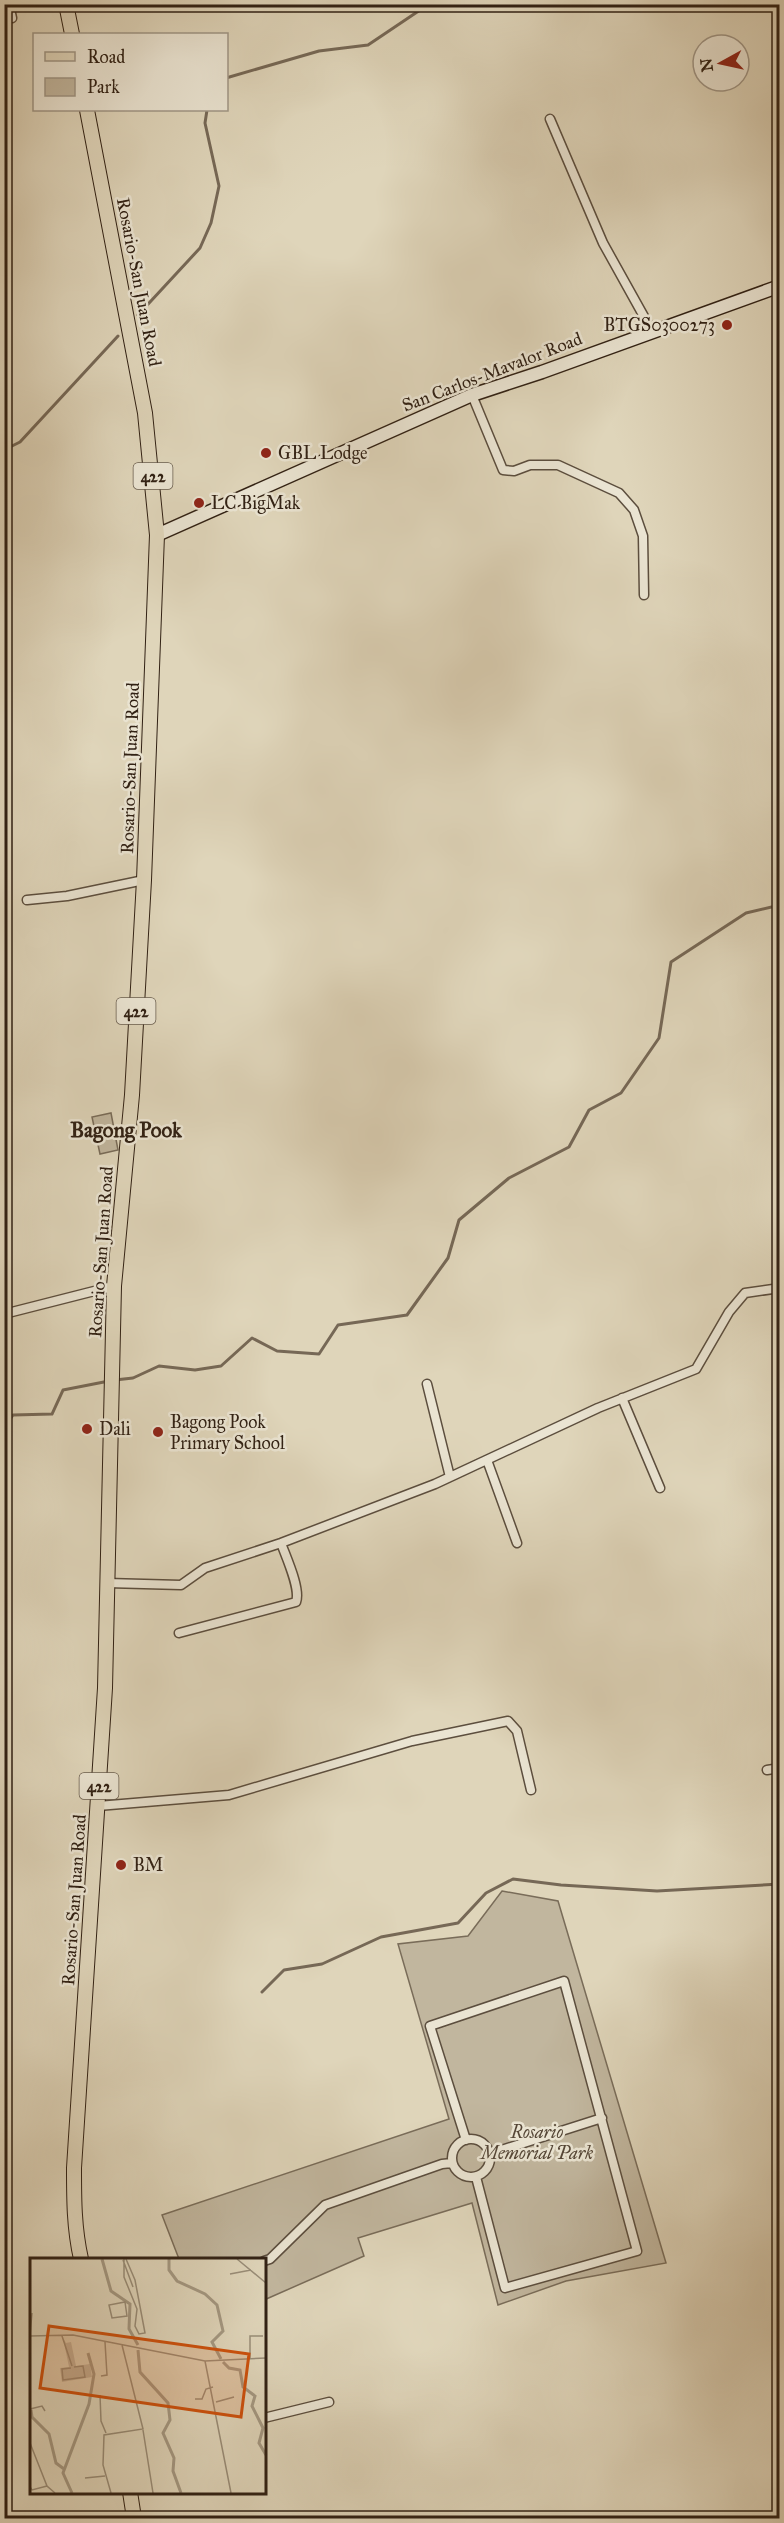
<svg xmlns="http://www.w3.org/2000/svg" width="784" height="2523" font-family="'IM FELL Great Primer',serif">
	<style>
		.green { fill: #c1b69e; stroke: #796c59; stroke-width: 1.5 }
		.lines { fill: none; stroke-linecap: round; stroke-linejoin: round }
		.stream { stroke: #766856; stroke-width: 3 }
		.street-casing { stroke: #5c4e3e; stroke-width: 11 }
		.secondary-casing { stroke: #312114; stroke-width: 15 }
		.primary-casing { stroke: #312114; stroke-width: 16 }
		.street { stroke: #eae4d2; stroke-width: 8 }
		.secondary { stroke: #eae4d2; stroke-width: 12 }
		.primary { stroke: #dfd5ba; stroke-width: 14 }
		.poi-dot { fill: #8f2418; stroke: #eae4d2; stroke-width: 2 }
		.labels { text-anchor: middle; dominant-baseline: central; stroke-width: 5; stroke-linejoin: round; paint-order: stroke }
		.shield { fill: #eae4d2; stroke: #685c4d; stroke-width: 1.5 }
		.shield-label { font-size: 16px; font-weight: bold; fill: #312114 }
		.street-label { font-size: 18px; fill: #312114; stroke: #eae4d2 }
		.poi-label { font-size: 18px; fill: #312114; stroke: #eae4d2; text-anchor: start }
		.park-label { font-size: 18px; font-style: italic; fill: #554636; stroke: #eae4d2 }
		.quarter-label { font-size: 21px; font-weight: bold; fill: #312114; stroke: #eae4d2 }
		.inset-river { fill: none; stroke: #a49882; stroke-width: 3 }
		.inset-road { fill: none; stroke: #998d78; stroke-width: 1.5 }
		.view { fill: #cd510d; fill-opacity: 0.15; stroke: #cd510d; stroke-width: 3 }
		.inset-edge { fill: none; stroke: #312114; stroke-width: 3 }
	</style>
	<rect width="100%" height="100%" fill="#dfd5ba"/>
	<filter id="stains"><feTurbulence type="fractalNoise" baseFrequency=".00333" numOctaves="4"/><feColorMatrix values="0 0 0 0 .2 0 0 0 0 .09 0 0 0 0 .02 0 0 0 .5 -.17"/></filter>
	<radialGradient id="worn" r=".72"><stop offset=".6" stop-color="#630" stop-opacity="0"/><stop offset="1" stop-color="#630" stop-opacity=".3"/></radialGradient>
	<path class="green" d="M111 1113 118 1150 100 1154 92 1117Z
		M502 1891 558 1901 666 2263 566 2281 498 2305 472 2203 358 2238 364 2256 264 2300V2259H179L162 2215 449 2119 398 1944 468 1936Z"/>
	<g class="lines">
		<path class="stream" d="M226 78 319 51 368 45 429 4
			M138 315 200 248 211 223 219 186 205 123 207 110
			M4 450 20 442 118 336
			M115 1380 133 1378 159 1366 195 1370 221 1366 252 1338 277 1351 319 1354 338 1325 407 1315 448 1258 459 1220 509 1178 569 1147 589 1110 621 1093 659 1038 671 962 746 913 780 905
			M4 1428 13 1415 52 1414 63 1390 109 1381
			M262 1992 284 1970 322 1964 381 1937 458 1923 486 1893 513 1879 561 1885 657 1891 780 1884"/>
		<defs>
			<path id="street" d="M9 4 12 18
				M550 119 603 243 652 331
				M472 395 503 470 514 471 530 465H558L619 493 634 510 643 536 644 595
				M27 900 67 896 144 880
				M4 1314 114 1286
				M427 1384 450 1477
				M622 1398 660 1488
				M487 1460 517 1543
				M107 1583 181 1585 205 1568 281 1543 435 1484 598 1408 696 1369 729 1312 745 1293 780 1288
				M179 1633 296 1602C301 1589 286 1557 281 1543
				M767 1770 780 1768
				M98 1806 229 1795 412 1741 508 1721 517 1731 531 1790
				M452 2158a19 19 0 1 1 38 0a19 19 0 1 1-38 0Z
				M466 2140 430 2026 564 1981 637 2251 505 2288 476 2177
				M489 2154 602 2118
				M264 2261 270 2259 325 2205 442 2164 452 2163
				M264 2418 329 2402"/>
			<path id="secondary" d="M157 535 472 395 542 372 780 286"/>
			<path id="primary" d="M66 4 72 34
				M81 2259C74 2228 74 2199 74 2168L105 1688 114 1286 132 1095 144 880 157 535 145 413 87 110
				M130 2492 134 2518"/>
		</defs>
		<use href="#street" class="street-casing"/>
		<use href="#secondary" class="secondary-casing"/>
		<use href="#primary" class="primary-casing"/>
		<use href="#street" class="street"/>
		<use href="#secondary" class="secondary"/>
		<use href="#primary" class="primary"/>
	</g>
	<g class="poi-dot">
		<circle cx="727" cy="325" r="6"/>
		<circle cx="266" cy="453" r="6"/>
		<circle cx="199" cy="503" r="6"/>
		<circle cx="87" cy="1429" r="6"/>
		<circle cx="158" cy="1432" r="6"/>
		<circle cx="121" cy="1865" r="6"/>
	</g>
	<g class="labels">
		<g class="shield">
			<rect x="133.5" y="463" width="39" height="26" rx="4.5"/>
			<rect x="116.5" y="998" width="39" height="26" rx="4.5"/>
			<rect x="79.5" y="1773" width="39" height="26" rx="4.5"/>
		</g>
		<g class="shield-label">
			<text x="153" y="476">422</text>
			<text x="136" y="1011">422</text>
			<text x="99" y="1786">422</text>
		</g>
		<g class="street-label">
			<text transform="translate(139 282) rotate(79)">Rosario-San Juan Road</text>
			<text transform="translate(492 372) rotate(-21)">San Carlos-Mavalor Road</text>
			<text transform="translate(130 768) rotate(-88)">Rosario-San Juan Road</text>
			<text transform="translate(101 1252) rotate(-86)">Rosario-San Juan Road</text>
			<text transform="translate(74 1900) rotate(-86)">Rosario-San Juan Road</text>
		</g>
		<g class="poi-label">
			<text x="715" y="325" text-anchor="end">BTGS0300273</text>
			<text x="278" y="453">GBL Lodge</text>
			<text x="211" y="503">LC BigMak</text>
			<text x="170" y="1422">Bagong Pook<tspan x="170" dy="21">Primary School</tspan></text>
			<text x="99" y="1429">Dali</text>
			<text x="133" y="1865">BM</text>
		</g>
		<g class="park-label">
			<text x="537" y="2132">Rosario<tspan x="537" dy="21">Memorial Park</tspan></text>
		</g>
		<g class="quarter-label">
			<text x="126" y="1130">Bagong Pook</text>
		</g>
	</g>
	<g transform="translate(30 2258)">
		<rect width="236" height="236" fill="#dfd5ba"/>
		<path d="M33 80 36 85 41 84 46 108 60 106 62 119 32 124 30 110 39 109Z" fill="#c1b69e"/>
		<path class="inset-river" d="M72 1 81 33 100 46 99 71 108 87M139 1V12L147 23 175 36 187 47 193 73 182 84 191 101M108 92 110 114 138 145 140 162 133 175 144 200 143 213 151 235M193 104 199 110 210 112 213 129 225 138 222 148 233 170 229 185 236 197M1 152 2 159 19 176 26 205 34 211M42 235 33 215 59 146 64 116 58 95"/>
		<path class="inset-road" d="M94 1V19L107 51 105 68 109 76 115 75 105 22 96 1M207 1 236 25M93 2 103 29M200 16 221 12M95 44 97 58 82 60 79 47ZM0 77 2 55M0 78 43 77 175 103 236 100M32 78 42 108M220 101V78H233M175 103 201 235M41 110 32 111 33 122 55 119 53 108 44 109M71 118 77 117 75 84M70 137 71 163 76 175M165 141H172L176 131 183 129M186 144 204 139M0 151 12 148 15 153M113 172 123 235M0 185 17 228 25 235M55 220 75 218M0 229 2 232 17 228M81 235 73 207 74 177 113 171 92 87"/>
		<path class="view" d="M19 68 219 96 211 159 10 130Z"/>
		<rect width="236" height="236" class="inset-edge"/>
	</g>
	<rect width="784" height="2523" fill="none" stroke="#dfd5ba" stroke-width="24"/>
	<rect x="6" y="6" width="772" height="2511" fill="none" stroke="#312114" stroke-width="3"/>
	<rect x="12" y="12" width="760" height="2499" fill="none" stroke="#312114" stroke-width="1.5"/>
	<rect x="33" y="33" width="195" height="78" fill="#eae4d2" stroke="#a09686" stroke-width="1.5"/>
	<rect x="45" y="52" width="30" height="9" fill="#dfd5ba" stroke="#a09686" stroke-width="1.5"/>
	<text x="87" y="63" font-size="18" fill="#312114">Road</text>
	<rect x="45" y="78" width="30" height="18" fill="#c1b69e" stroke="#a09686" stroke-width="1.5"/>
	<text x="87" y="93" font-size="18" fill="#312114">Park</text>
	<g transform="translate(721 63) rotate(262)"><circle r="28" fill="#eae4d2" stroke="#a09686" stroke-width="1.5"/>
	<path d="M0-4.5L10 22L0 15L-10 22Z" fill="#8f2418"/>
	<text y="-9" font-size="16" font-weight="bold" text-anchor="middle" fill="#312114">N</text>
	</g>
	<rect width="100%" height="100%" filter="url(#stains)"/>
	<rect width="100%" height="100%" fill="url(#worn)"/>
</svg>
